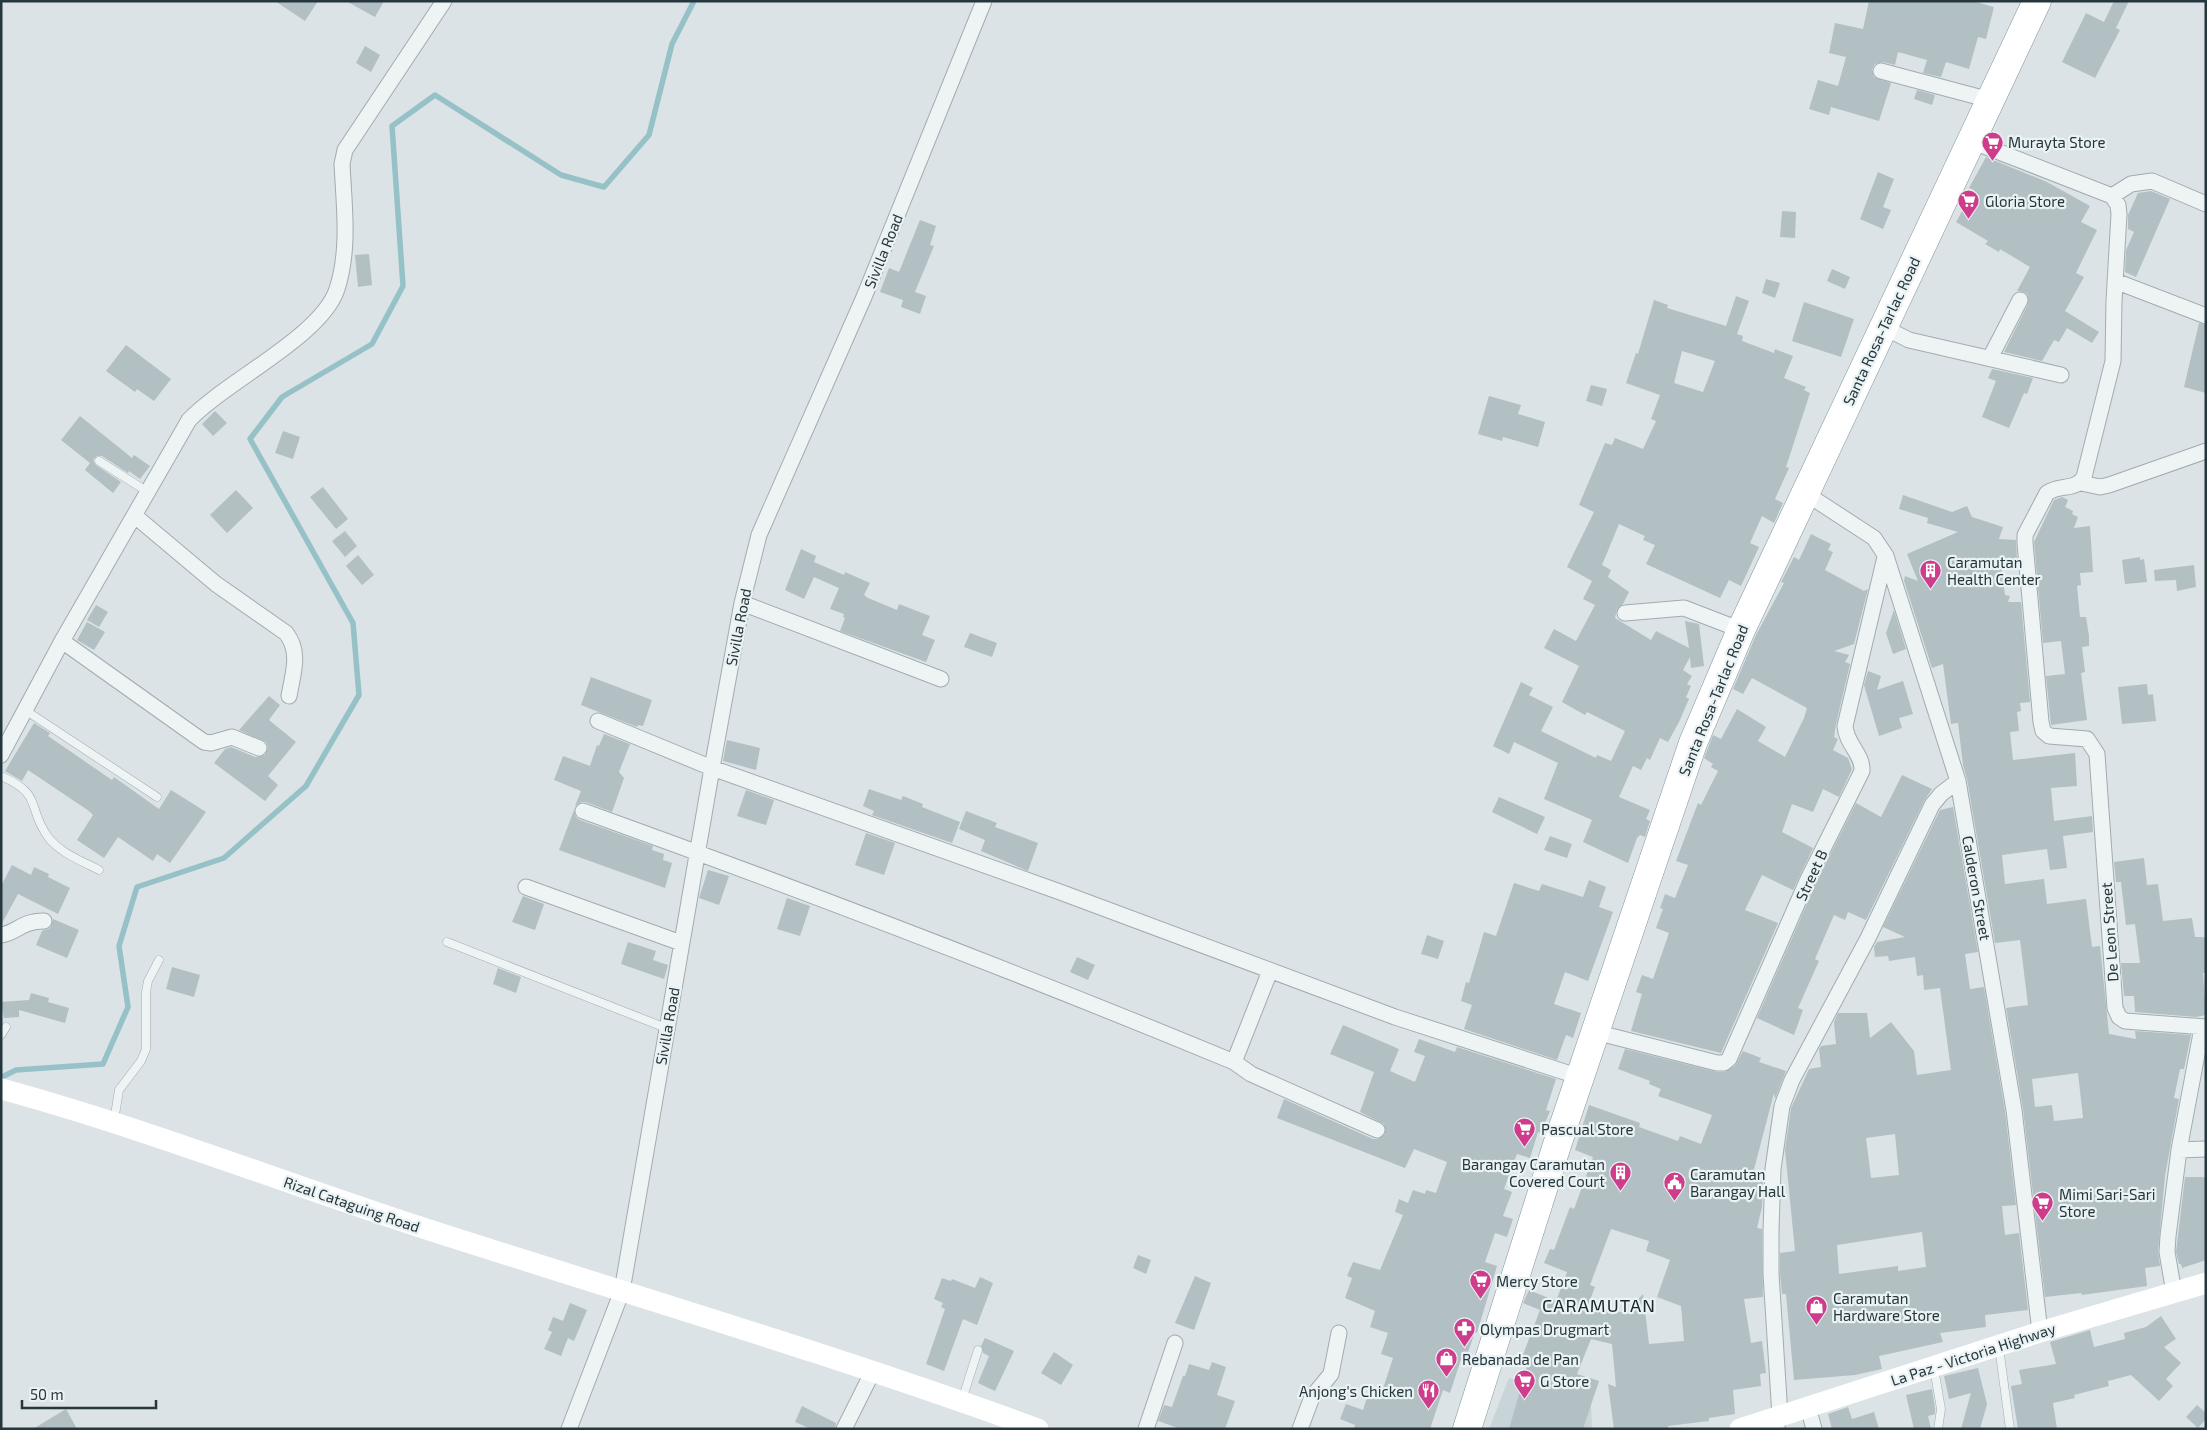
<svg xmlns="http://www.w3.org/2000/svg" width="2207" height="1430" font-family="'Exo 2',sans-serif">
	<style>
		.built { fill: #c9d4d8 }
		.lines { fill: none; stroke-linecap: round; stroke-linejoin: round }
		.stream { stroke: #95c1c7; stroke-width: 5.5 }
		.building { fill: #b2bfc3; fill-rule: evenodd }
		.lane-casing { stroke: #a1acb0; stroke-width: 9 }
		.street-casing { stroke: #a1acb0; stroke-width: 17 }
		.highway-casing { stroke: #82979d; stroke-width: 29 }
		.lane { stroke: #eef3f4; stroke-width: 8 }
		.street { stroke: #eef3f4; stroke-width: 15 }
		.secondary { stroke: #fff; stroke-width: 21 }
		.highway { stroke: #fff; stroke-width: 28 }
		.labels { text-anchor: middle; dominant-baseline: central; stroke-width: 4.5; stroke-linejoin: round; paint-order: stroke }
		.poi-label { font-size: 15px; fill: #25363c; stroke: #eaf2f4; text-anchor: start }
		.street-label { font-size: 15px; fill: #25363c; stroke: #eaf2f4 }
		.quarter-label { font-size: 18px; letter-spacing: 1px; fill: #18272c; stroke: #eaf2f4 }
	</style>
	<rect width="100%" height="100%" fill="#dbe3e6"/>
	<path class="built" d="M1509 1378 1591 1406 1592 1429H1489Z"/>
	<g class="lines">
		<path class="stream" d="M4 1076 16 1070 103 1064 128 1007 119 946 137 887 224 858 306 786 359 695 353 623 250 439 282 397 372 344 403 286 392 126 435 95 561 175 604 187 649 135 672 44 694 1"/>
	</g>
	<path class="building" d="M275 1H318L305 21Z
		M346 1H384L375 17Z
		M1869 1H1973L1994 7 1986 39 1978 37 1969 69 1946 62 1941 77 1923 73 1927 60 1898 52 1895 65 1883 62 1875 64 1872 69 1874 77 1891 83 1879 121 1831 107 1829 115 1809 109 1818 80 1838 86 1846 57 1829 53 1835 23 1863 29Z
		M2114 1H2129L2116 28 2120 30 2095 78 2062 62 2086 13 2104 22Z
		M365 46 380 55 371 72 356 63Z
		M1917 90 1935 95 1932 105 1914 99Z
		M1986 157 2047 182 2090 206 2081 222 2097 230 2076 273 2084 277 2065 311 2099 332 2092 343 2067 328 2059 342 2054 340 2042 361 2004 352 2028 304V295L2024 292 2017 291 2030 267 2000 249 1999 252 1985 244 1988 241 1956 222 1974 190 1969 188Z
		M1878 172 1894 179 1883 207 1891 210 1883 229 1860 219Z
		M2151 191 2170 199 2136 277 2125 272 2126 250 2134 232 2128 229V215L2138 193Z
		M1782 211 1796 212 1795 238 1780 237Z
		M920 220 936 226 930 245 934 246 915 292 926 296 920 314 901 307 903 300 880 292 889 268 899 272Z
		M369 254 372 285 358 287 355 255Z
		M1832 269 1850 277 1845 289 1827 281Z
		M1766 279 1780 283 1775 298 1762 293Z
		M1736 296 1749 301 1737 334 1743 336 1742 341 1774 353 1775 349 1793 356 1784 378 1806 387 1804 390 1810 393 1786 467 1789 468 1775 499 1783 503 1774 523 1762 516 1750 543 1759 547 1741 586 1729 580 1720 598 1646 564 1655 545 1643 540 1645 536 1619 524 1602 565 1611 570 1608 577 1629 592 1623 604 1617 609 1615 618 1651 640 1656 631 1689 648 1685 621 1699 624 1704 666 1691 668 1690 657 1683 670 1692 676 1687 684 1691 686 1686 697 1689 699 1679 722 1668 742 1660 738 1650 760 1647 758 1641 770 1633 766 1619 797 1650 810 1646 819 1650 821 1645 837 1640 835 1637 838 1628 863 1583 842 1592 820 1544 799 1558 763 1514 742 1509 754 1493 746 1521 682 1533 688 1529 695 1553 707 1541 731 1596 758 1597 755 1611 761 1625 731 1587 712 1585 715 1562 702 1579 666 1544 648 1554 629 1576 641 1595 605 1583 599 1592 581 1567 567 1594 512 1579 505 1605 443 1612 445 1615 438 1643 449 1656 421 1651 419 1660 395 1626 383 1636 353 1638 354 1654 300 1668 305 1667 308 1726 326ZM1682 351 1715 361 1703 392 1674 383Z
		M1804 302 1854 319 1841 357 1792 341Z
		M2199 323 2206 325V393L2184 387Z
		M126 345 171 379 154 401 137 389 135 392 106 371Z
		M1992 369 2033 378 2027 394 2024 393 2009 428 1982 417 1996 381 1988 378Z
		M1591 385 1607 389 1602 406 1586 401Z
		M1489 396 1521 405 1518 414 1545 422 1538 447 1503 437 1502 441 1478 434Z
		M215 411 227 423 213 436 202 424Z
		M80 416 132 458 134 455 150 466 140 479 129 471 128 473 102 456H97L93 460 96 465 121 482 113 493 85 470 90 463 61 440Z
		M283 431 300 437 293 459 275 453Z
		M323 487 348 519 336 529 310 497Z
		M236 490 253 508 227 533 210 515Z
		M1903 495 1952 512 1967 506 1972 517 2003 527 1999 539 2016 540 2017 561 2005 559V565L2001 566 2005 595 2010 596 2008 602H2021L2030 702 2020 703 2021 711 2017 712 2019 731 2010 732 2013 760 2075 753 2077 786 2051 788 2054 821 2092 816 2093 832 2063 836 2067 868 2050 870 2047 849 2002 855 2005 884 2044 879 2047 904 2086 899 2092 947 2100 946 2109 1034 2136 1039 2135 1031 2191 1035 2184 1069H2180L2174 1098 2179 1099 2165 1176 2158 1251 2160 1266 2145 1268 2147 1286 2082 1295 2081 1293 2045 1297 2023 1109 2006 1008 2028 1005 2020 940 1995 943 1967 779 1963 765 1958 723 1951 724 1943 664 1932 668 1904 581 1905 576 1918 581 1907 554 1958 532 1927 523 1928 518 1899 509ZM2078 1073 2083 1118 2054 1121 2052 1105 2035 1107 2032 1079Z
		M2062 497 2068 500 2065 507 2073 511 2072 514 2078 517 2074 528 2090 526 2093 572 2080 573 2081 585 2077 586 2080 617H2086L2089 636V646L2082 647 2085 672 2081 673 2087 720 2051 725 2046 676 2065 674 2061 641 2043 643 2034 542 2054 500Z
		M345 531 357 546 345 557 332 541Z
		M1811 534 1831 544 1828 550 1833 552 1825 570 1864 591 1868 589 1854 644 1834 651 1849 655 1845 662 1850 664 1836 724 1834 737 1838 739 1833 750 1848 758 1852 769 1839 797 1823 789 1813 812 1792 804 1782 832 1813 848 1793 890 1762 875 1745 910 1778 923 1721 1053 1631 1031 1642 994 1636 992 1642 975 1653 979 1669 933 1656 928 1663 909 1660 908 1665 894 1675 898 1688 865 1676 861 1698 803 1701 805 1718 771 1711 767 1713 764 1704 758 1713 735 1721 739 1737 709 1766 727 1758 741 1785 757 1804 718 1807 708 1752 678 1743 694 1733 689 1756 635 1784 583 1781 582 1794 557 1799 560Z
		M801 549 816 556 814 562 844 575 845 572 870 583 864 595 868 598 897 610 899 604 930 616 922 635 935 640 926 662 840 631 845 618 843 617 844 614 830 609 839 588 814 577 804 599 785 590Z
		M358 555 374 575 362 585 346 566Z
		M2140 557V560L2144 559 2147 582 2125 584 2122 560Z
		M2194 565 2196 587 2177 591 2176 580 2155 581 2154 570Z
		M96 605 108 612 99 627 87 620Z
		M1894 610 1906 649 1893 654 1886 633Z
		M87 622 105 632 94 650 77 640Z
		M970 633 997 643 992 657 964 647Z
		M1868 671 1881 676 1877 690 1903 681 1913 714 1899 718 1902 728 1879 736 1864 685Z
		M591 677 652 700 643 726 638 725 637 727 581 705Z
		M2147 684 2148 695 2153 694 2156 721 2122 724 2118 687Z
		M269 696 280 705 269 720 296 742 268 776 278 785 265 801 214 763 225 749 231 747 255 757 265 755 268 747 266 742 239 730Z
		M34 723 50 733 48 736 112 780 114 777 159 809 171 790 206 812 170 863 157 854 153 861 118 837 104 858 77 840 93 815 89 811 28 770 22 781 5 771Z
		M604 734 630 744 619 772 624 778 612 812 586 802H581L575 806 581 791 554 780 563 756 590 766 597 745 599 746Z
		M727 740 760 748 756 770 723 761Z
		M1902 775 1932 789 1924 801 1866 920 1848 912 1845 920 1834 915 1815 959 1819 961 1798 1008 1803 1010 1794 1035 1757 1018 1816 883 1856 803 1881 817Z
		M869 789 901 800 903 796 923 804 922 807 960 822 952 843 872 815 874 811 863 806Z
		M746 790 774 800 766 825 737 816Z
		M1499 797 1545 817 1537 834 1492 812Z
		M1953 807 1978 952 1965 954 1970 989 1984 987 2005 1111 2016 1205 2002 1206 2005 1235 2019 1233 2028 1310 1985 1315 1986 1327 1940 1333 1943 1342 1879 1356 1882 1369 1855 1375 1794 1380 1786 1294H1782L1780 1274V1253L1795 1251 1785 1150 1791 1108 1809 1069 1821 1067 1819 1049 1821 1046 1836 1044 1834 1022 1838 1013H1867L1870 1038 1891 1022 1914 1051 1917 1075 1951 1070 1940 988 1924 990 1923 975 1917 976 1915 957 1889 961 1888 956 1875 957 1874 947 1877 942 1905 937 1883 927 1940 810ZM1895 1134 1899 1175 1871 1178 1866 1138ZM1922 1232 1926 1267 1898 1271V1266L1839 1274 1837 1245Z
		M574 810 576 817 580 820 653 846 652 850 664 854 663 860 672 863 665 888 559 850Z
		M966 811 997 823 995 827 1038 843 1028 871 981 851 985 840 959 829Z
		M866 833 895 843 884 875 855 865Z
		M1550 836 1572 844 1567 858 1544 850Z
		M2144 858 2147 885 2158 884 2163 921 2192 918 2195 937H2206V973H2203L2206 1015 2196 1017 2135 1012 2134 996H2124L2121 963H2140L2135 924 2126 925 2121 882H2116L2114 862Z
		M12 865 31 875 34 867 49 874 48 877 70 888 58 914 18 894 1 925V886Z
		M708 870 729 876 719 905 699 898Z
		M1589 880 1606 887 1599 907 1613 912 1588 981 1565 972 1554 1004 1581 1013 1573 1038 1566 1035 1557 1060 1464 1029 1472 1005 1461 1001 1466 982 1469 983 1484 932 1496 936 1514 883 1539 891 1542 884 1583 897Z
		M523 896 544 904 535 930 512 922Z
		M787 898 810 906 800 936 777 929Z
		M53 919 79 930 67 958 36 945 42 931 50 928Z
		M1427 935 1444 941 1438 959 1421 954Z
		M628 942 656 951 653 960 668 965 664 979 621 964Z
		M1077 957 1095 965 1088 980 1070 972Z
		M172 967 200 975 194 997 166 989Z
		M498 968 521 977 516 993 493 984Z
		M31 993 49 998 48 1002 69 1008 65 1023 19 1010V1017L4 1018 1 1002 29 1000Z
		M1343 1025 1399 1049 1390 1071 1415 1082 1425 1056 1414 1052 1419 1039 1455 1052 1457 1047 1556 1079 1546 1110 1550 1111 1541 1133 1538 1132 1530 1158 1517 1154 1504 1189 1512 1192 1503 1216 1513 1219 1507 1237 1495 1233 1485 1262 1497 1266 1477 1333 1475 1332 1466 1358 1462 1356 1450 1393 1443 1390 1430 1429H1354L1355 1425 1340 1419 1346 1404 1363 1410 1370 1388 1382 1392 1393 1358 1381 1354 1388 1333 1370 1327 1375 1311 1345 1298 1352 1278 1347 1276 1353 1262 1380 1270 1403 1215 1395 1212 1399 1199 1408 1203 1413 1190 1425 1194 1426 1190 1436 1193 1447 1162 1414 1149 1405 1168 1277 1118 1284 1099 1373 1139H1378L1385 1134 1384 1124 1360 1112 1374 1072 1330 1054Z
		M1625 1049 1717 1072H1725L1735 1066 1743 1051 1761 1058 1759 1062 1786 1071 1775 1099 1774 1093 1752 1177 1763 1180 1762 1207 1757 1228 1762 1229 1763 1297 1744 1299 1751 1343 1762 1341 1766 1373 1760 1374 1761 1386 1733 1390 1735 1414 1709 1418V1421L1668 1426V1429H1614L1608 1384 1616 1387 1612 1344 1591 1339 1577 1374 1599 1381 1583 1429H1509L1528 1363 1521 1360 1540 1310 1523 1303 1529 1290 1556 1301 1567 1272 1544 1263 1550 1249 1554 1250 1570 1207 1574 1209 1593 1157 1575 1150 1589 1105 1640 1123 1639 1127 1678 1141 1680 1136 1701 1144 1712 1115 1658 1096 1661 1089 1649 1084 1650 1081 1618 1069ZM1611 1229 1649 1241 1646 1251 1670 1260 1657 1297 1681 1306 1684 1341 1649 1344 1643 1294 1625 1313 1588 1305 1595 1287 1590 1285Z
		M2185 1177H2206V1260L2182 1268 2181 1264H2179L2176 1252Z
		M1138 1255 1151 1260 1146 1274 1133 1268Z
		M1195 1276 1211 1283 1194 1330 1175 1323Z
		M980 1277 993 1283 977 1325 963 1319 944 1371 926 1364 945 1309 941 1307 943 1303 934 1299 942 1278 951 1281 952 1279 975 1288Z
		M570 1303 587 1310 574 1341 568 1338 561 1356 544 1349 552 1332 548 1330 553 1317 563 1321Z
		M2161 1316 2176 1339 2164 1347 2181 1363 2166 1379 2173 1386 2159 1401 2131 1375 2108 1381 2109 1386 2074 1395 2075 1398 2053 1403 2057 1429H2018L2011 1386 2022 1384 2019 1370 2056 1364 2050 1342 2090 1330 2094 1347 2125 1339 2124 1333 2146 1327Z
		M985 1338 1014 1351 995 1391 978 1383 989 1356 983 1353 981 1346Z
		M1054 1352 1073 1365 1061 1385 1041 1373Z
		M1212 1362 1226 1367 1217 1395 1235 1401 1225 1429H1181L1158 1421 1164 1405 1172 1407 1183 1376H1185L1189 1364 1209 1370Z
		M1978 1368 1987 1404 1980 1429H1961L1971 1393 1949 1399 1944 1376Z
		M1932 1389 1935 1409V1414L1928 1416 1931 1429H1914L1906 1395Z
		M2197 1405 2206 1413V1419L2198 1428 2186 1417Z
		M802 1406 836 1423 835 1429H811L795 1422Z
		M1848 1407 1852 1419 1874 1412 1879 1429H1832L1828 1414Z
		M66 1409 77 1429H33Z"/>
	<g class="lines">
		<defs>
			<path id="lane" d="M99 461 148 492
				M25 710 157 797
				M1 776C44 795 26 806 48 837 60 853 82 861 99 870
				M447 942 666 1028
				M1 1035 6 1027
				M114 1121 119 1090 141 1061 146 1049V992L148 981 159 960
				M1999 1347 2010 1429
				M1934 1368 1941 1409 1938 1429
				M962 1400 978 1350"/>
			<path id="street" d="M1881 71 1990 100
				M1971 141 2112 196 2118 205 2119 214 2114 301 2113 361 2084 477C2076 491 2059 484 2047 493L2025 535V543L2041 722 2043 731 2049 736 2087 739 2097 754 2115 1008 2119 1017 2125 1021 2206 1027
				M2112 196 2131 184 2152 181 2206 204
				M2115 281 2206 316
				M1883 327 1909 340 2061 375
				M1990 358 2020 300
				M2081 483 2100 487 2109 485 2206 451
				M1805 493 1874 538 1886 556 1958 781 2014 1110 2040 1332
				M135 516 216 584 286 633C301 652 293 673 289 696
				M742 603 941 679
				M1625 613 1684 608 1741 630
				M62 641 204 742 211 743 232 737 259 748
				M598 721 712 768 1060 892 1395 1017 1580 1077
				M1 755 62 641 189 420C226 381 322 336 337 289 350 249 344 205 342 164L345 150 444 1
				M583 811C802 890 1019 973 1234 1062
				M526 887 681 943
				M1 935C17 933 21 921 44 921
				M1270 971 1234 1062 1251 1074 1377 1130
				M1595 1032 1717 1063H1724L1729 1059 1808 879 1862 771C1863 754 1846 744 1845 726L1885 557
				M2179 1150 2206 1149
				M2174 1293 2167 1252 2168 1236 2179 1150 2202 1028
				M1808 1407 1814 1429
				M569 1429 622 1291 712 768 742 603 759 535 864 297 984 1
				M844 1429 873 1371
				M1146 1429 1175 1343
				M1300 1429 1312 1397 1331 1374 1339 1333
				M1776 1429 1780 1416 1771 1274V1231L1773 1169 1782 1106 1792 1080 1868 938 1932 805 1941 794 1958 781"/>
			<path id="highway" d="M1467 1429 1557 1145 1693 743 1741 630 2037 1"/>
		</defs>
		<use href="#lane" class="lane-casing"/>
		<use href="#street" class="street-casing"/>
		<use href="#highway" class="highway-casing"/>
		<use href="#lane" class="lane"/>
		<use href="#street" class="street"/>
		<path class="secondary" d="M1 1089C144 1128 282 1182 423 1228 628 1294 835 1355 1038 1429
			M1740 1429 2040 1332 2206 1283"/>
		<use href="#highway" class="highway"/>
	</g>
	<defs>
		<symbol id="supermarket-pin" viewBox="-11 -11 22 30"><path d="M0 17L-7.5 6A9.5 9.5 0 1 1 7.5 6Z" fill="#cf3c8b" stroke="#eaf2f4"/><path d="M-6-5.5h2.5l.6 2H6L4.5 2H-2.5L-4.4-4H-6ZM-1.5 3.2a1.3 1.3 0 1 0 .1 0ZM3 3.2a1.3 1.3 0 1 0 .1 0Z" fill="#fff"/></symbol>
		<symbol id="building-pin" viewBox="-11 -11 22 30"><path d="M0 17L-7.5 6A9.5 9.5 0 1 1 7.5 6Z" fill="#cf3c8b" stroke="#eaf2f4"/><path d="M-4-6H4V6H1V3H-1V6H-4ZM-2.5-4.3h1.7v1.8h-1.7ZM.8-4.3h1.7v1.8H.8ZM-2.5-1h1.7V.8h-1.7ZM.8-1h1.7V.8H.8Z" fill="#fff"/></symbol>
		<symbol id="civic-pin" viewBox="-11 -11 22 30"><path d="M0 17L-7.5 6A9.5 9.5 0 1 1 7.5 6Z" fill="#cf3c8b" stroke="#eaf2f4"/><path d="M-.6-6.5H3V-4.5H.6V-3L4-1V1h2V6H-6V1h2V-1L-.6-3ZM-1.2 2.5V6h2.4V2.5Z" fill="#fff"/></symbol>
		<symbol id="shop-pin" viewBox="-11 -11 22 30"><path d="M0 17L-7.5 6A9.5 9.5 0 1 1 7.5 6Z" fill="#cf3c8b" stroke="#eaf2f4"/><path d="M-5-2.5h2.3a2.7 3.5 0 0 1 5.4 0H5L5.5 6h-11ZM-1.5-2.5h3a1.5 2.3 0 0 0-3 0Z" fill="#fff"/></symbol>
		<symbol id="pharmacy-pin" viewBox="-11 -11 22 30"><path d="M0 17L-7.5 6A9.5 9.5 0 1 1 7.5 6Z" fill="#cf3c8b" stroke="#eaf2f4"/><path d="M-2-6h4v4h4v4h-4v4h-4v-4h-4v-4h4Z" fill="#fff"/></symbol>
		<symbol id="restaurant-pin" viewBox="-11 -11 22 30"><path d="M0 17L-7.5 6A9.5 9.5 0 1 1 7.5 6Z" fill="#cf3c8b" stroke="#eaf2f4"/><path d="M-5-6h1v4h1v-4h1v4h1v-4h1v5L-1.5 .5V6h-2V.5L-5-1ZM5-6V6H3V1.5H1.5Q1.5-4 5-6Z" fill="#fff"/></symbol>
	</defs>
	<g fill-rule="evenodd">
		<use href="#supermarket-pin" x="1980" y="130" width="25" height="34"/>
		<use href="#supermarket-pin" x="1956" y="188" width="25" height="34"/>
		<use href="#building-pin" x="1918" y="558" width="25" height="34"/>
		<use href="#supermarket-pin" x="1512" y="1116" width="25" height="34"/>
		<use href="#building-pin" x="1608" y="1160" width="25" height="34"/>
		<use href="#civic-pin" x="1662" y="1170" width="25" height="34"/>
		<use href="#supermarket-pin" x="2030" y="1190" width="25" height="34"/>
		<use href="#supermarket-pin" x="1468" y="1268" width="25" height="34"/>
		<use href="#shop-pin" x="1804" y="1294" width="25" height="34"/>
		<use href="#pharmacy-pin" x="1452" y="1316" width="25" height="34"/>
		<use href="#shop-pin" x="1434" y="1346" width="25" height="34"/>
		<use href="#supermarket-pin" x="1512" y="1368" width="25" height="34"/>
		<use href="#restaurant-pin" x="1416" y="1378" width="25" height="34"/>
	</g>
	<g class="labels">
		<g class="poi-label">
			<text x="2008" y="142">Murayta Store</text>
			<text x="1985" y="201">Gloria Store</text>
			<text x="1947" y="562">Caramutan<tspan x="1947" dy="17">Health Center</tspan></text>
			<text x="1541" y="1129">Pascual Store</text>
			<text x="1605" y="1164" text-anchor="end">Barangay Caramutan<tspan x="1605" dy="17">Covered Court</tspan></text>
			<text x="1690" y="1174">Caramutan<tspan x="1690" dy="17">Barangay Hall</tspan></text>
			<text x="2059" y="1194">Mimi Sari-Sari<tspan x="2059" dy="17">Store</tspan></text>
			<text x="1496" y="1281">Mercy Store</text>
			<text x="1833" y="1298">Caramutan<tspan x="1833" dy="17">Hardware Store</tspan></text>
			<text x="1480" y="1329">Olympas Drugmart</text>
			<text x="1462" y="1359">Rebanada de Pan</text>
			<text x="1540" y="1381">G Store</text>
			<text x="1413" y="1391" text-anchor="end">Anjong's Chicken</text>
		</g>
		<g class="street-label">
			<text transform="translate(883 251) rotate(-68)">Sivilla Road</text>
			<text transform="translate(1881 331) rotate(-65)">Santa Rosa-Tarlac Road</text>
			<text transform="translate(738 627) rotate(-79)">Sivilla Road</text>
			<text transform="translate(1713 700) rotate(-68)">Santa Rosa-Tarlac Road</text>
			<text transform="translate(1811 875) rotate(-65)">Street B</text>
			<text transform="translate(1977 888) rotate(80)">Calderon Street</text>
			<text transform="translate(2109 932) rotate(-94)">De Leon Street</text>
			<text transform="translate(667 1026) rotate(-80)">Sivilla Road</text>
			<text transform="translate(352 1204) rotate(19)">Rizal Cataguing Road</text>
			<text transform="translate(1973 1354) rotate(-18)">La Paz - Victoria Highway</text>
		</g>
		<g class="quarter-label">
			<text x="1599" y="1305">CARAMUTAN</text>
		</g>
	</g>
	<rect width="2207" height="1430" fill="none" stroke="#25363c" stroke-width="5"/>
	<path d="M22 1400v8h134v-8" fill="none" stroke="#25363c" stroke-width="2.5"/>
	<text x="30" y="1400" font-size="15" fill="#25363c" stroke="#eaf2f4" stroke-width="4" paint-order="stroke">50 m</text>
</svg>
